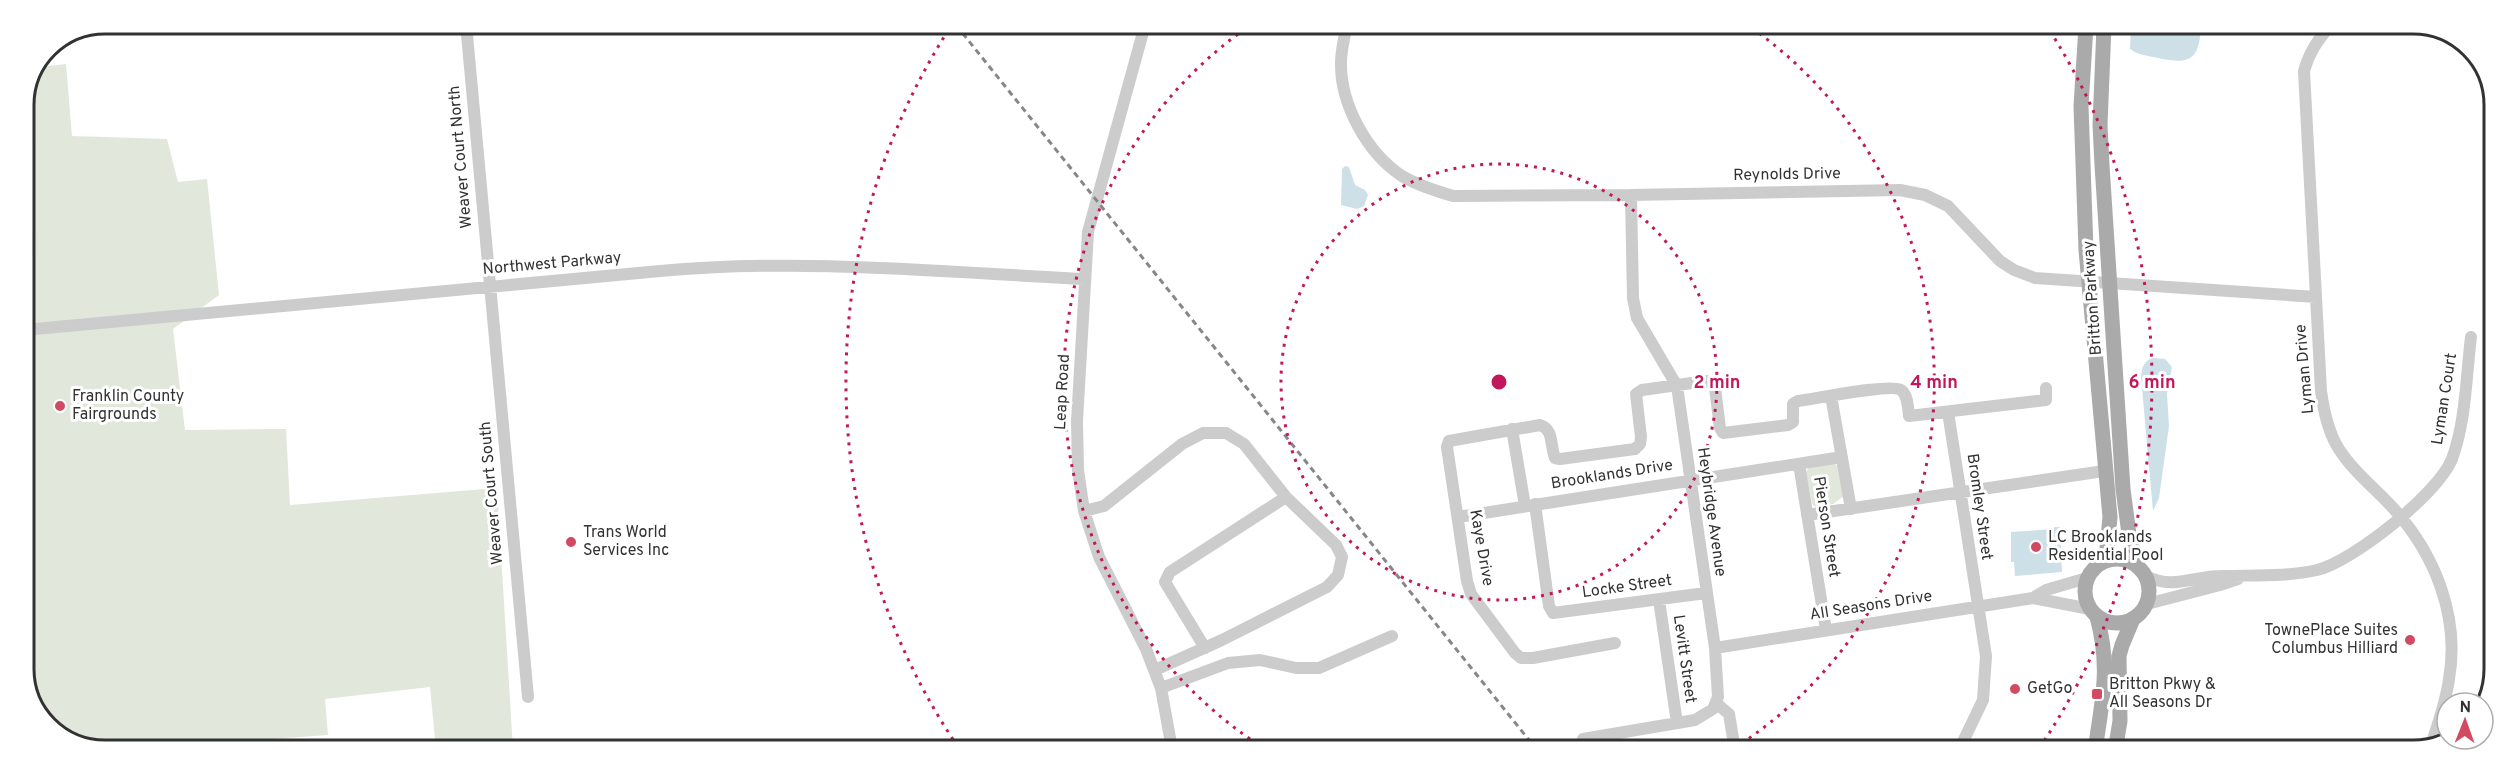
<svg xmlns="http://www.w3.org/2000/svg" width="2519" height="775" font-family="Overpass,sans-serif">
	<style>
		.green { fill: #e2e7dc }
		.water { fill: #cde0e8 }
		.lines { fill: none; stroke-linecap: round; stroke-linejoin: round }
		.minor { stroke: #ccc; stroke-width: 12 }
		.major { stroke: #aaa; stroke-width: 15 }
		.rail { stroke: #878787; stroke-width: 3; stroke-dasharray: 6 4.5; stroke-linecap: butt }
		.ring { fill: none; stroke: #c2185b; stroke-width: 3; stroke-dasharray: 3 6 }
		.poi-dot { fill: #d24a61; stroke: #fff; stroke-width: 2 }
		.labels { text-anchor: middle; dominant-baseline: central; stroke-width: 6; stroke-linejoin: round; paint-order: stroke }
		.street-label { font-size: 16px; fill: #323232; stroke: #fff }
		.poi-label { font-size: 16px; fill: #323232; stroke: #fff; text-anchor: start }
		.rim { fill: none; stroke: #323232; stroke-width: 3 }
		.centre { fill: #c2185b; stroke: #fff; stroke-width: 3 }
		.ring-label { font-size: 18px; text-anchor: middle; font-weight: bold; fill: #c2185b; stroke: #fff; stroke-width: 6; stroke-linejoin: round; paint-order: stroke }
	</style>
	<rect width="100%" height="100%" fill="#fff"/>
	<path class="green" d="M66 64 72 136 167 139 178 182 207 179 219 295 173 329 185 430 286 429 290 505 497 488 513 749H436L430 687 325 699 328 735 272 739V748H84L41 720 24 676V105L40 67Z
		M1835 464 1839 467 1844 496 1833 504 1816 507 1812 504 1806 472 1809 467Z"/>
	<path class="water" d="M2131 26 2201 27C2199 60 2190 65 2158 58 2148 56 2138 55 2130 49Z
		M1345 166 1349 167 1355 185 1365 190 1368 195 1364 206 1357 209 1341 205 1342 169Z
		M2153 358 2165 359 2172 367 2167 394 2169 426 2159 498 2153 511 2141 377C2142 368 2143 361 2153 358Z
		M2054 527H2060L2062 572 2015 576 2014 562H2011V532L2054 529Z"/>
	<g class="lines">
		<path class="minor" d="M466 24 528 697
			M1145 25 1088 232 1077 421 1078 470 1084 511 1099 557 1146 649 1161 688 1172 749
			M1346 26C1345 37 1341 50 1341 62 1340 104 1367 153 1402 176 1417 185 1436 191 1453 196L1631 195 1900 190 1925 195 1948 206 2000 261 2014 270 2035 278 2316 297
			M2329 27C2317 41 2309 53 2304 71L2321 391C2324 413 2329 437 2343 455 2357 475 2377 490 2393 508 2435 554 2460 617 2449 679 2446 702 2438 724 2431 745
			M24 330 660 271C801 258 944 272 1085 279
			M1831 396 1851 509
			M1948 412 1986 656 1983 700 1959 750
			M1512 429 1525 506
			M1799 464 1826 630
			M1535 504 1549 606 1553 613 1706 593
			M1084 511 1104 506 1182 444 1203 433H1226L1244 444 1286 497 1336 545 1342 557 1338 575 1327 587 1222 640 1155 670
			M1807 515 2104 471
			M1458 517 1842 457
			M2146 576C2172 590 2194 576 2221 576 2253 575 2286 577 2317 570 2353 561 2438 494 2452 459 2466 421 2466 377 2471 337
			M2033 598 2090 609
			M1659 600 1677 723
			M2147 604 2220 585 2238 579
			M1615 643 1533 658H1521L1515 653 1471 594 1467 581 1447 447 1449 441 1540 425C1554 429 1550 446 1555 458L1560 459 1635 449 1640 444 1641 437 1636 394 1642 390 1706 381 1712 383 1715 388 1720 428 1723 433 1788 425 1793 422V404L1798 401C1814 399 1892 383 1901 390 1908 395 1908 408 1909 416L2046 400V388
			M1205 648 1165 582 1170 572 1286 497
			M1715 648 2033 598 2046 590 2087 578
			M1161 688 1228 663 1260 660 1296 668H1319L1392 636
			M1716 703 1729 714 1735 750
			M1583 739 1695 720 1713 709 1718 697 1715 648 1677 386 1637 318 1633 298 1631 195"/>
		<path class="major" d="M2086 26 2081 106 2086 250 2110 517 2107 549 2101 563
			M2104 26 2100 125 2102 165 2123 489 2129 534 2138 567
			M2085 591a32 32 0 1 1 64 0a32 32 0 1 1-64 0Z
			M2095 751C2102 700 2111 668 2097 617
			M2115 751 2120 721 2119 656 2122 645 2133 619"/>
		<path class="rail" d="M956 25 1537 750"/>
	</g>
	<g class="ring">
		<circle cx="1499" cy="382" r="218"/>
		<path d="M1265 749A435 435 0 0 1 1249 26M1752 28A435 435 0 0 1 1733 749"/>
		<path d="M958 747A653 653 0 0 1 951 26M2050 31A653 653 0 0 1 2040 747"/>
	</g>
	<g class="poi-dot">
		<circle cx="60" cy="406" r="6"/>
		<circle cx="571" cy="542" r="6"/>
		<circle cx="2036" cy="547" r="6"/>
		<circle cx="2410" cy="640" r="6"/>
		<circle cx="2015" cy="689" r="6"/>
		<rect x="2091" y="688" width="12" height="12" rx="3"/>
	</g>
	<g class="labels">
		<g class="street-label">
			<text transform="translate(461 157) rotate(-95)">Weaver Court North</text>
			<text transform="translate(1787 175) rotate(-1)">Reynolds Drive</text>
			<text transform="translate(552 264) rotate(-5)">Northwest Parkway</text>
			<text transform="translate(2093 298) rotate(-94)">Britton Parkway</text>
			<text transform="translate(2305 369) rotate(-95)">Lyman Drive</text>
			<text transform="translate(1063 392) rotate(-87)">Leap Road</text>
			<text transform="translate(2445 399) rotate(-81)">Lyman Court</text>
			<text transform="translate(1612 475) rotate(-9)">Brooklands Drive</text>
			<text transform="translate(492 493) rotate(-95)">Weaver Court South</text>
			<text transform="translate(1979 507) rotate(82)">Bromley Street</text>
			<text transform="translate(1711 512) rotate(82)">Heybridge Avenue</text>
			<text transform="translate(1826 527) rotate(81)">Pierson Street</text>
			<text transform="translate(1481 548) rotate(80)">Kaye Drive</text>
			<text transform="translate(1627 587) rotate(-8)">Locke Street</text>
			<text transform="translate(1871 606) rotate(-9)">All Seasons Drive</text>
			<text transform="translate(1684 659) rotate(82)">Levitt Street</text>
		</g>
		<g class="poi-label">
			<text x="72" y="397">Franklin County<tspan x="72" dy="18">Fairgrounds</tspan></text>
			<text x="583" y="533">Trans World<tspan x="583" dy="18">Services Inc</tspan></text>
			<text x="2048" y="538">LC Brooklands<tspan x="2048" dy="18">Residential Pool</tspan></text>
			<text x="2398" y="631" text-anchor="end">TownePlace Suites<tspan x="2398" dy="18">Columbus Hilliard</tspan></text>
			<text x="2109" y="685">Britton Pkwy &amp;<tspan x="2109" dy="18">All Seasons Dr</tspan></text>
			<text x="2027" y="689">GetGo</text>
		</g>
	</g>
	<path d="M0 0H2519V775H0ZM105 34H2413A71 71 0 0 1 2484 105V669A71 71 0 0 1 2413 740H105A71 71 0 0 1 34 669V105A71 71 0 0 1 105 34Z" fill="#fff" fill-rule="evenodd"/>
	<path class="rim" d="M105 34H2413A71 71 0 0 1 2484 105V669A71 71 0 0 1 2413 740H105A71 71 0 0 1 34 669V105A71 71 0 0 1 105 34Z"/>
	<circle cx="1499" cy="382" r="9" class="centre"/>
	<g class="ring-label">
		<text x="1717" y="388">2 min</text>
		<text x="1934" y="388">4 min</text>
		<text x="2152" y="388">6 min</text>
	</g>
	<g transform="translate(2465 721) rotate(1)"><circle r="28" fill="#ffffff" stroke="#adadad" stroke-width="1.5"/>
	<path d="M0-4.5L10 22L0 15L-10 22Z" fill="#d24a61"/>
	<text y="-9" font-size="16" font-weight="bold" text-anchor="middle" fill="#323232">N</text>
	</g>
</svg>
